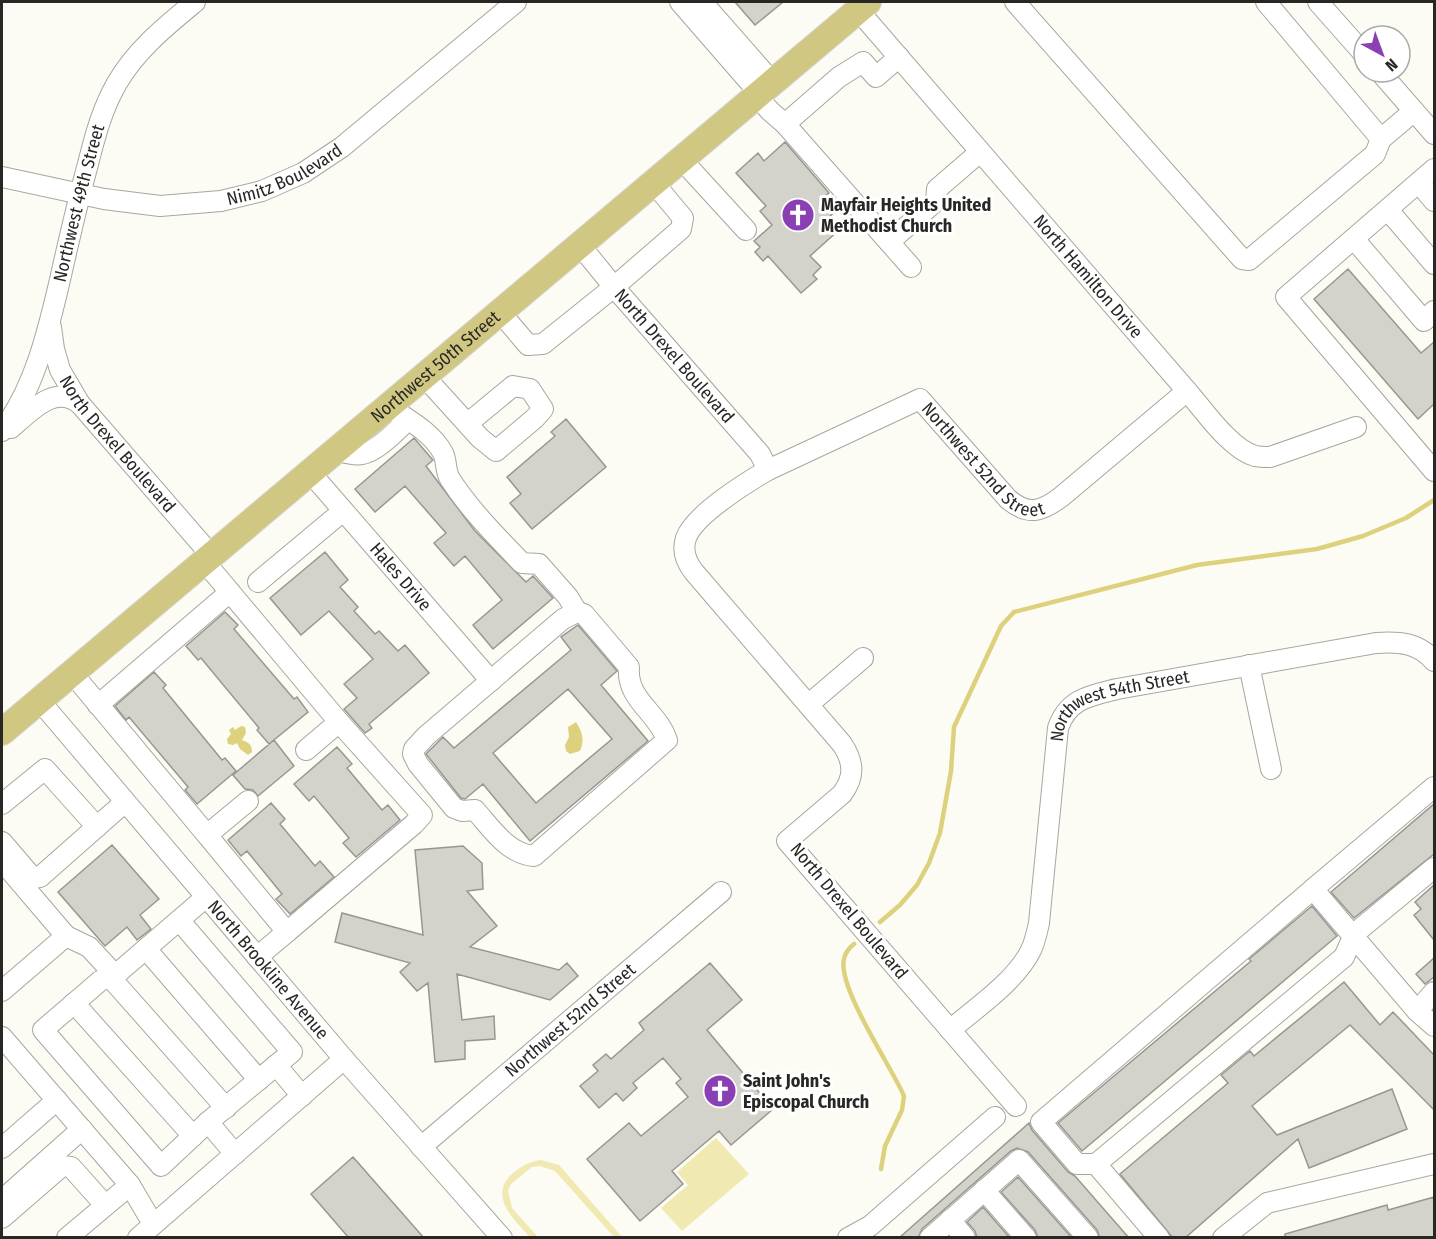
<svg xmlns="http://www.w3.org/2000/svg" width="1436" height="1239" font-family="'Fira Sans Condensed',sans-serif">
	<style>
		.green { fill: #f0e9b1 }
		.water { fill: #ddd17d }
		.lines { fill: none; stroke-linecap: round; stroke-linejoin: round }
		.stream { stroke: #ddd17d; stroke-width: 4.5 }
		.building { fill: #d4d3cb; stroke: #97978f; stroke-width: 1.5; fill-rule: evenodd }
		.minor-casing { stroke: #a7a69f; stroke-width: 22 }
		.major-casing { stroke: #d8d8d8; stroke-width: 28 }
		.minor { stroke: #fff; stroke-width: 20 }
		.major { stroke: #d0c782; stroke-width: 26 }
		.labels { text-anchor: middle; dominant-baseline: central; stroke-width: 6; stroke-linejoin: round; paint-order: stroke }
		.street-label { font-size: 18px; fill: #282724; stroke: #fff }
		.poi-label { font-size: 18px; font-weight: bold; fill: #282724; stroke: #fff; text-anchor: start }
	</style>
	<rect width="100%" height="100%" fill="#fdfcf4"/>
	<path class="green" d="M716 1138 749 1174 682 1231 661 1208 688 1185 677 1172Z
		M541 1160 559 1165 622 1237H614L555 1171 540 1166 532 1167 511 1184 508 1190 512 1208 538 1237H530C514 1220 488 1196 512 1174 522 1166 528 1162 541 1160Z"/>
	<path class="water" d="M576 722C582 731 585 740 580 751L570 754 566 751 565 745 569 737 568 727Z
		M241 726 245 727 246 733 242 740C249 743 252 744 252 752L248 755 240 749 237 743 233 745 228 744 227 739 231 734 229 730 233 727 235 730Z"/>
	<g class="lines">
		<path class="stream" d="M880 922 900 905 917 885 929 863 940 833 951 771 954 727 1001 626 1014 612 1197 565 1317 549 1363 536 1406 518 1434 500
			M854 944C849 948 845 953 844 959 837 987 891 1066 904 1096L902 1110 885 1146 881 1169"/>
	</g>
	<path class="building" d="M735 2H783L755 25Z
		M785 142 829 193 825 196 838 209 828 218 839 230 810 256 821 267 813 275 817 279 801 293 768 256 763 261 755 252 760 247 754 241 772 225 760 211 766 206 736 173 758 153 764 161Z
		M1348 269 1421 353 1434 342V404L1418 419 1314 299Z
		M566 419 606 467 532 529 510 503 521 494 507 477 555 436 551 432Z
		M414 438 432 459 433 460 426 466 475 531 526 582 533 576 553 598 493 649 473 625 502 600 465 556 454 566 434 543 446 533 405 486 375 512 355 489Z
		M325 552 348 580 340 587 358 607 354 611 375 634 379 631 398 651 405 645 429 673 369 724 372 728 365 733 344 709 357 698 344 684 373 659 329 611 301 635 270 598Z
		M225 612 238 625 234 629 294 699 297 697 308 712 269 744 257 730 259 728 201 658 198 660 186 646Z
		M578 625 617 671 601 685 648 741 530 841 483 784 465 799 461 798 426 754 443 737 454 748 571 650 561 637ZM568 689 612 739 536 803 493 753Z
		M154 672 166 685 163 688 222 760 225 758 236 771 197 804 185 790 188 787 129 717 126 720 115 706Z
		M274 740 294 766 258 796 253 790 245 789 233 775Z
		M337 747 352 764 347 768 382 810 388 805 400 820 356 857 343 843 349 838 314 796 309 801 294 784Z
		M271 803 285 819 280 824 315 866 320 861 334 877 290 914 276 899 282 894 247 851 241 856 228 840Z
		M1434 804V854L1354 918 1331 892Z
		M112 845 159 899 140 915 151 929 137 940 127 927 105 946 58 892Z
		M463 846 482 863 483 889 467 891 497 926 470 947 559 970 567 963 578 976 550 1000 457 974 462 1020 494 1016 495 1039 465 1041V1059L435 1062 428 983 417 991 400 972 410 963 335 942 342 913 423 935 415 850Z
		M1434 885V940L1414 915 1421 909 1415 902Z
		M1312 906 1337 936 1082 1151 1058 1123 1251 961 1249 959Z
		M1434 958V977L1425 984 1416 974Z
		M710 963 742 1000 707 1030 773 1109 731 1145 719 1131 672 1171 683 1184 640 1221 587 1159 629 1123 641 1136 688 1097 676 1083 681 1079 663 1058 633 1083 637 1088 623 1101 616 1093 599 1108 580 1086 598 1071 593 1065 606 1054 611 1059 644 1030 639 1023Z
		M1344 982 1380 1025 1393 1012 1434 1055V1110L1350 1025 1252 1106 1277 1135 1392 1089 1407 1129 1309 1168 1298 1139 1185 1238H1173L1120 1174 1228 1083 1221 1075 1250 1051 1254 1056Z
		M1029 1123 1032 1130 1068 1172 1075 1176 1129 1238H1100L1097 1230 1028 1152 1017 1148 1011 1151 922 1229 918 1238H899Z
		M353 1157 424 1238H349L311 1194Z
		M1018 1177 1072 1238H1038L1035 1230 1001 1192Z
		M1434 1197V1238H1285V1234L1387 1205 1388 1210Z
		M983 1207 1010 1238H977L975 1231 967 1222Z"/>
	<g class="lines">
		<defs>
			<g id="minor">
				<path d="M680 2 760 94"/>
				<path d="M702 2 773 83"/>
				<path d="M1015 2 1242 259 1249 260 1375 154 1381 139 1414 111"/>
				<path d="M1266 2 1381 139"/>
				<path d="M1318 2 1364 54"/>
				<path id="s1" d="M858 10 1187 391C1204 410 1230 449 1255 456 1260 457 1265 457 1270 457L1356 427"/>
				<path d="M1380 72 1434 134"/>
				<path d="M757 96 770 111 785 124 911 267"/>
				<path d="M785 124 839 77 863 62 876 77 899 57"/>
				<path d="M681 159 746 230"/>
				<path d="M1434 169 1286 297 1434 471"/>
				<path id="s2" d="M2 177 104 199 160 206 221 201 262 191 303 173 342 147 516 2"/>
				<path d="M1419 183 1434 201"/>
				<path d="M1388 210 1434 264"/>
				<path d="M1354 239 1424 321 1434 311"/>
				<path d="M889 242 936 201 937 189 980 152"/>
				<path id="s3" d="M579 244 614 287 760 454 768 470"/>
				<path d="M499 311 528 345 543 344 614 287 681 229 683 218 653 182"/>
				<path id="s4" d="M51 327 54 349 60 370 80 404 211 555"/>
				<path d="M423 375 480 438 496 451 535 418 543 409 530 389 513 386 467 424"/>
				<path d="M387 405C406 419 431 431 443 453 447 461 445 471 450 479 470 510 497 537 522 563L539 564 568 597 577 612"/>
				<path d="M11 428C30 412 55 383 80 404"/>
				<path id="s5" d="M2 431C34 389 47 335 59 284 68 244 77 204 88 164 95 136 102 109 117 83 136 50 166 26 195 2"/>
				<path d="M334 450C343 452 353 456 362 454 377 452 397 430 408 420"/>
				<path id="s6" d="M309 471 491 681"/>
				<path d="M204 561 339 722 306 750"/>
				<path d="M258 582 343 511"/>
				<path d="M577 612 584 614 629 667C626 700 658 712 667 740L534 856C508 854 492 829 475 810L462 811 454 808 418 764 413 754 414 749 426 736 563 619Z"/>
				<path d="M1249 665 1271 769"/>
				<path d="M72 673 207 835 248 801"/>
				<path id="s7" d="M39 700 344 1059 502 1238"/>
				<path d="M809 704 863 658"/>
				<path d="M98 705 230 592"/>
				<path d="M2 804 45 769 97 827"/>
				<path d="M207 835 287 932 414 824 422 815 339 722"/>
				<path d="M2 842 32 877 35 878 40 877 125 802"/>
				<path d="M2 861 66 936 2 991"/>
				<path d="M1313 889 1434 787"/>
				<path d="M179 920 292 1052 208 1122 161 1166 43 1030 100 981 120 971 206 897"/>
				<path d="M66 936 89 947 114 974"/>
				<path d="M146 949 259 1080"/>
				<path d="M257 957 287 932"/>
				<path d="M109 976 226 1108"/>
				<path d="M74 1003 193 1136"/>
				<path d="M1417 1011 1434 992"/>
				<path id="s8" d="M950 1030C976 1008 1016 981 1031 950 1035 942 1037 932 1039 923L1058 728C1068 699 1089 696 1117 689L1376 643C1399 641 1419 643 1434 661"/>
				<path d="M2 1037 130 1185 153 1224"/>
				<path d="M276 1065 302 1096"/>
				<path id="s9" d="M1016 1106 787 841 842 794C855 777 854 762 842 744L694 572C686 562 682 550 686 538 694 515 747 482 768 470L920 399 1008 499C1028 516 1041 512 1061 497L1187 391"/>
				<path d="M208 1122 235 1154"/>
				<path id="s10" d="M421 1147 721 892"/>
				<path d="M2 1148 57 1100"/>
				<path d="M1096 1164H1077L1041 1122 1313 889 1417 1011 1434 1026"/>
				<path d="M984 1190 1026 1238"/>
				<path d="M2 1200 82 1129"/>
				<path d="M2 1218 62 1166 71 1167 105 1205"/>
				<path d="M950 1220 965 1238"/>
				<path d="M67 1238 130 1185"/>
				<path d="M138 1238 344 1059"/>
				<path d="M848 1238 870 1226 995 1117"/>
				<path d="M930 1238 1019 1160 1088 1238"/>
				<path d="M1159 1238 1096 1164 1344 957 1353 937 1360 929 1434 868"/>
				<path d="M1223 1238 1267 1203 1434 1164"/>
			</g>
			<g id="major">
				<path id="s11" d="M2 732 868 2"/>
			</g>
		</defs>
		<use href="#minor" class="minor-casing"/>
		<use href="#major" class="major-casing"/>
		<use href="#minor" class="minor"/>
		<use href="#major" class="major"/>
	</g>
	<defs>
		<symbol id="church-disc" viewBox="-11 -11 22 22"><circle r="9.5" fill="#8a40b3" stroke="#fff"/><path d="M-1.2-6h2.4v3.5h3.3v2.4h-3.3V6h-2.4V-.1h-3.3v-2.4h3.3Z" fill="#fff"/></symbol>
	</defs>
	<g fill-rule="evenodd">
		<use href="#church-disc" x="779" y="196" width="38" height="38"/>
		<use href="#church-disc" x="701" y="1072" width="38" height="38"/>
	</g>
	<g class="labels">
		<g class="street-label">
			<text stroke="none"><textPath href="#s2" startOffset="291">Nimitz Boulevard</textPath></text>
			<text stroke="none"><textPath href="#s5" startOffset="242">Northwest 49th Street</textPath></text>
			<text stroke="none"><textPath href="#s1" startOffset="352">North Hamilton Drive</textPath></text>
			<text stroke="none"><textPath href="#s3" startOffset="147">North Drexel Boulevard</textPath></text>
			<text stroke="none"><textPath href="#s11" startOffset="567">Northwest 50th Street</textPath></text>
			<text stroke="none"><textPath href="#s4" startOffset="138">North Drexel Boulevard</textPath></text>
			<text stroke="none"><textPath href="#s9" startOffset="1106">Northwest 52nd Street</textPath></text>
			<text stroke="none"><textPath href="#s6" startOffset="140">Hales Drive</textPath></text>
			<text stroke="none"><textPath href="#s8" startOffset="406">Northwest 54th Street</textPath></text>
			<text transform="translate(849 911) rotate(50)">North Drexel Boulevard</text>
			<text stroke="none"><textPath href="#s7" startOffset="354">North Brookline Avenue</textPath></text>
			<text stroke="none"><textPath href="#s10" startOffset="196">Northwest 52nd Street</textPath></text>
		</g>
		<g class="poi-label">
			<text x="821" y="205">Mayfair Heights United<tspan x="821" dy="21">Methodist Church</tspan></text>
			<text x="743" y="1081">Saint John's<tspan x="743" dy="21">Episcopal Church</tspan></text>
		</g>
	</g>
	<rect width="1436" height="1239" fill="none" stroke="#282724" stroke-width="6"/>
	<g transform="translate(1382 54) rotate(139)"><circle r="28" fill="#ffffff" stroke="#a9a9a7" stroke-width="1.5"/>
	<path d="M0-4.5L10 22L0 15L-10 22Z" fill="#8a40b3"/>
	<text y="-9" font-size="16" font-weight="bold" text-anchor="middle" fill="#282724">N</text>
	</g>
</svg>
